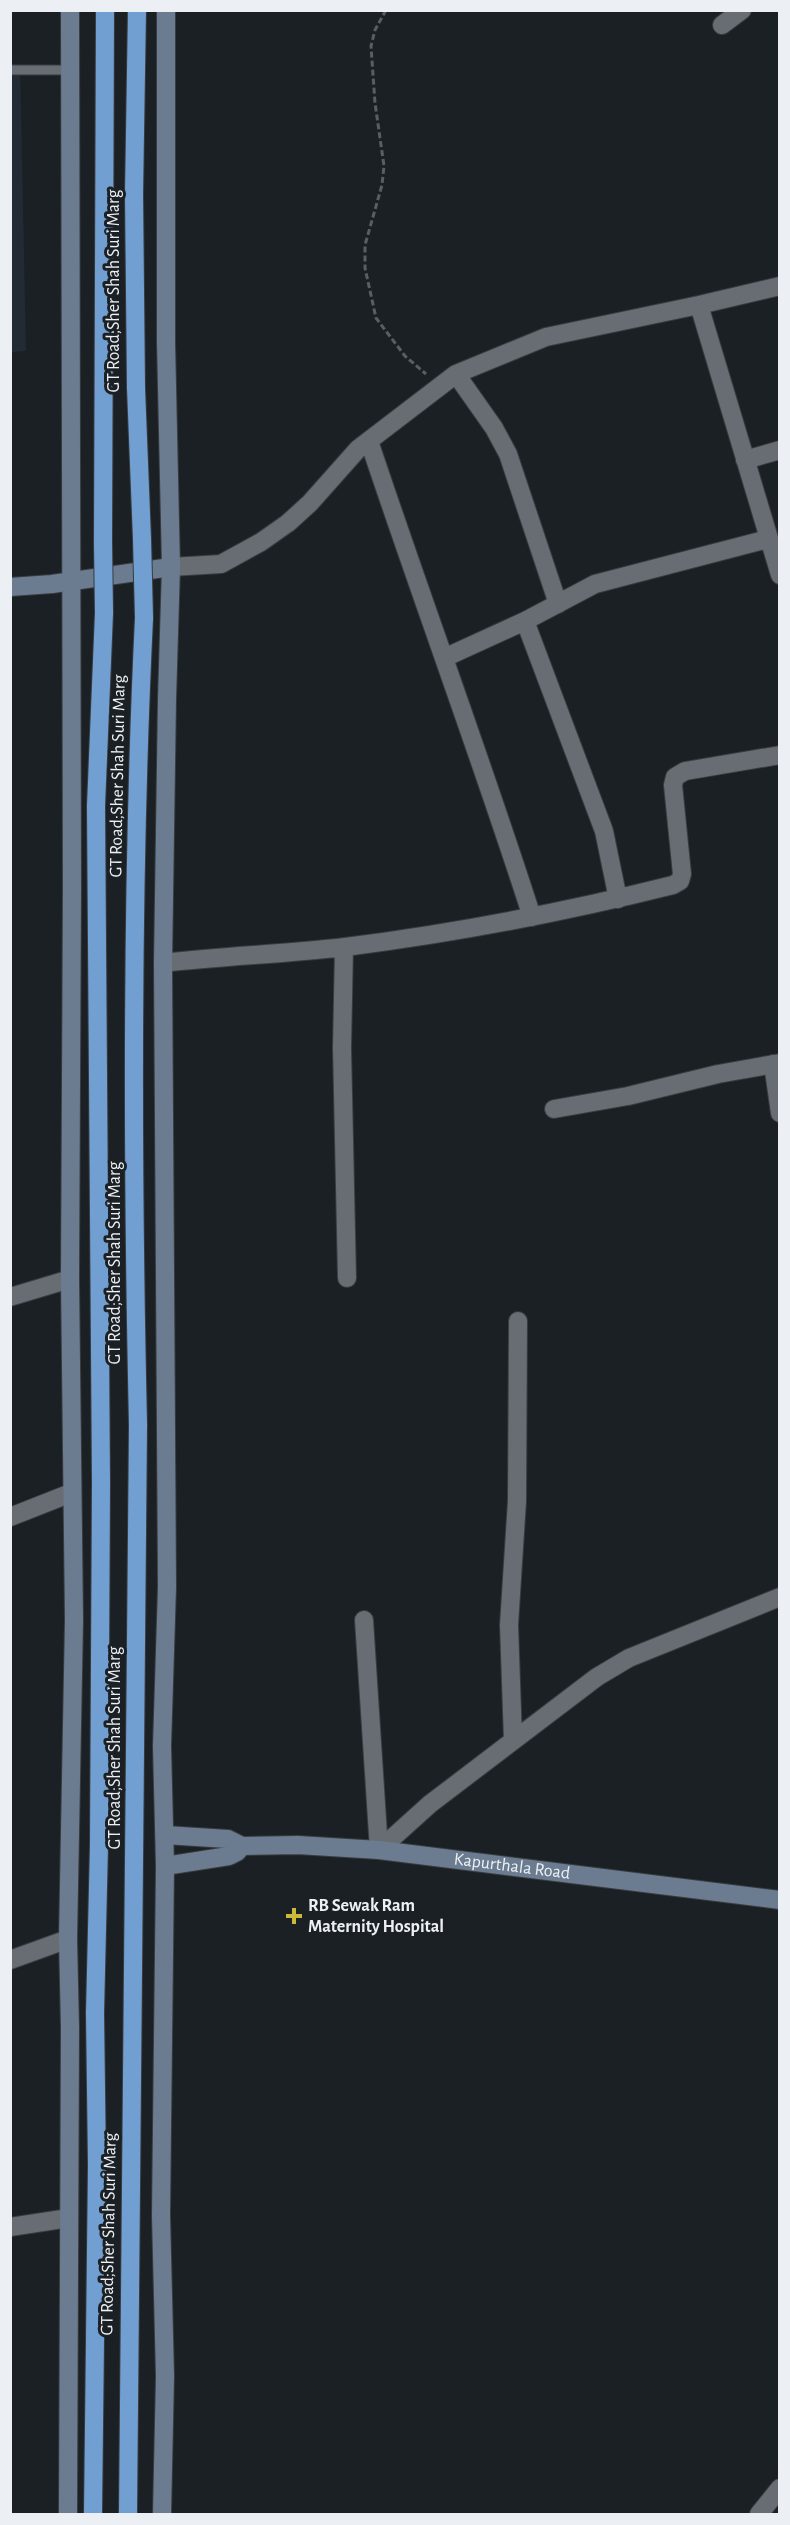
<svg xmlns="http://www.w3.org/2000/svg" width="790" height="2525" font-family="'Alegreya Sans',sans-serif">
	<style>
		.built { fill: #222b35 }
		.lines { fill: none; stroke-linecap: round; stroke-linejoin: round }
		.lane-casing { stroke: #393c40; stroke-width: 11 }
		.street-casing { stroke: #393c40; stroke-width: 20 }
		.secondary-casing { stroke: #393c40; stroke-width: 20 }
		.highway-casing { stroke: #393c40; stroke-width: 20 }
		.path { stroke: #5a5e63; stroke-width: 3; stroke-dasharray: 6 3; stroke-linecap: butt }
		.lane { stroke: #686d73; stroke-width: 9 }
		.street { stroke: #686d73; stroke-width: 18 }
		.secondary { stroke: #6b7c90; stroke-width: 18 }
		.highway { stroke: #729fd2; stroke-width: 18 }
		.highway-bridge-casing { stroke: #393c40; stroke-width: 20; stroke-linecap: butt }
		.highway-bridge { stroke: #729fd2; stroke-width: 18 }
		.poi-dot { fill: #caba3a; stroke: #1b2025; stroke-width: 2 }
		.labels { text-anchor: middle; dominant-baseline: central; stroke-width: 6; stroke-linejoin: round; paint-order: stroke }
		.street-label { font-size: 18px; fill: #eceff3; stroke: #1b2025 }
		.poi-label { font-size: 18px; font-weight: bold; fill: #eceff3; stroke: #1b2025; text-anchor: start }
	</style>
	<rect width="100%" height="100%" fill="#1b2025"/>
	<path class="built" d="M10 63 20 66 26 351 11 352Z"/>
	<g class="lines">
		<defs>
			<path id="lane" d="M10 70H70"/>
			<path id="street" d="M722 25 742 10
				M699 305 780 575
				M456 374 494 428 508 454 558 604
				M369 441C422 600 481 758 532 917
				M745 460 780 450
				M171 567 221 564 261 542 288 523 310 503 358 449 456 374 546 337 699 305 780 286
				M525 621 604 831 618 899
				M444 658 525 621 595 584 768 539
				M344 947 342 1048 347 1278
				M163 963C224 956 285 954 345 947 456 933 565 912 673 885L680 881 682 874 673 785 675 777 685 771 780 755
				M773 1064 780 1113
				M554 1109 628 1096 718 1074 780 1063
				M10 1297 70 1279
				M10 1517 71 1493
				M364 1620 379 1850
				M513 1740 509 1625 517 1501 518 1321
				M379 1850 430 1804 597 1677 629 1658 780 1597
				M10 1960 68 1939
				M10 2227 69 2218
				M759 2514 780 2488"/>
			<g id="secondary">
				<path d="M10 587 52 584 171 567"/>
				<path id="s1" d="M165 1835 228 1839 242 1846 298 1845 379 1850 780 1900"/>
				<path d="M165 1866 229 1856 237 1852 242 1846"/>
				<path d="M68 2514 70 2028 68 1939 74 1620 70 1279 72 888 70 10"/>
				<path d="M162 2514 165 2376 161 2215 165 1866 162 1746 167 1587 163 963 167 699 171 567 166 342V10"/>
			</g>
			<path id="highway" d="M137 10 134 194 136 388 142 539
				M103 542 105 10
				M93 2514 97 2165 95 2013 99 1845 101 1484 96 806 104 613
				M128 2514 138 1425C132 1156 131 886 144 618"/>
		</defs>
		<use href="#lane" class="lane-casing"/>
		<use href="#street" class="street-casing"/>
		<use href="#secondary" class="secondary-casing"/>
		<use href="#highway" class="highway-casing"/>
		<path class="path" d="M386 10 375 30 371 46 375 103 384 166 382 185 365 245V268L376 318 405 356 426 374"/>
		<use href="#lane" class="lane"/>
		<use href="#street" class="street"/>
		<use href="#secondary" class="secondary"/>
		<use href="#highway" class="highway"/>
		<defs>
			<path id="highway-bridge" d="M142 539 144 618
				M103 542 104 613"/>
		</defs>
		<use href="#highway-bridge" class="highway-bridge-casing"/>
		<use href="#highway-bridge" class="highway-bridge"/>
	</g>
	<path class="poi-dot" d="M291 1907h6v6h6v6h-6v6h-6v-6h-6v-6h6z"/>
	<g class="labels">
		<g class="street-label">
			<text transform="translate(114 291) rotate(-90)">GT Road;Sher Shah Suri Marg</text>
			<text transform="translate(118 776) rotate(-89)">GT Road;Sher Shah Suri Marg</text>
			<text transform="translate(115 1263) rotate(-90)">GT Road;Sher Shah Suri Marg</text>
			<text transform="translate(115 1748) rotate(-90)">GT Road;Sher Shah Suri Marg</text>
			<text stroke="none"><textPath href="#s1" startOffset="350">Kapurthala Road</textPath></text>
			<text transform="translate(109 2234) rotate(-89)">GT Road;Sher Shah Suri Marg</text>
		</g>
		<g class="poi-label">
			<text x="308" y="1906">RB Sewak Ram<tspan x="308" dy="21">Maternity Hospital</tspan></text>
		</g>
	</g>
	<rect width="790" height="2525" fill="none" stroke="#eceff3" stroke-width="24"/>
</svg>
